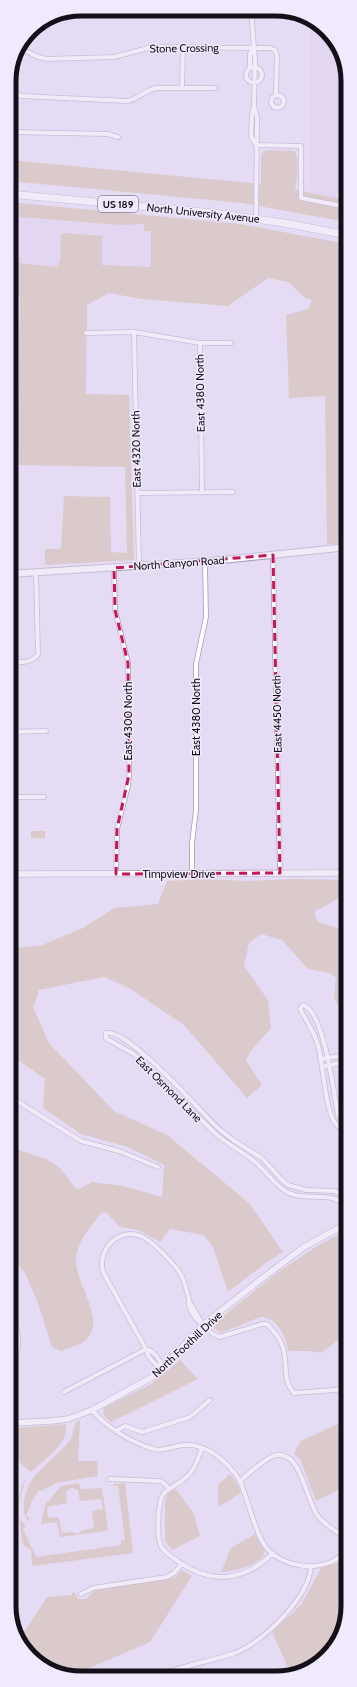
<svg xmlns="http://www.w3.org/2000/svg" width="357" height="1687" font-family="Cabin,sans-serif">
	<style>
		.built { fill: #dfd1f1 }
		.green { fill: #cdb79b; fill-rule: evenodd }
		.lines { fill: none; stroke-linecap: round; stroke-linejoin: round }
		.minor-casing { stroke: #a49ab2; stroke-width: 5.5 }
		.tertiary-casing { stroke: #a49ab2; stroke-width: 7 }
		.secondary-casing { stroke: #a49ab2; stroke-width: 8 }
		.trunk-casing { stroke: #a49ab2; stroke-width: 8 }
		.minor { stroke: #fff; stroke-width: 4 }
		.tertiary { stroke: #fff; stroke-width: 5.5 }
		.secondary { stroke: #fff; stroke-width: 6 }
		.trunk { stroke: #fff; stroke-width: 7 }
		.marked { fill: none; stroke: #c2185b; stroke-width: 3; stroke-dasharray: 8 5; stroke-linejoin: round }
		.labels { text-anchor: middle; dominant-baseline: central; stroke-width: 3; stroke-linejoin: round; paint-order: stroke }
		.shield { fill: #f1e9fd; stroke: #56515d; stroke-width: 1 }
		.shield-label { font-size: 10px; font-weight: bold; fill: #141019 }
		.street-label { font-size: 11px; fill: #141019; stroke: #f1e9fd }
		.rim { fill: none; stroke: #141019; stroke-width: 5 }
	</style>
	<rect width="100%" height="100%" fill="#e5dbf4"/>
	<path class="built" d="M310 21 330 34 347 72V202L311 195Z
		M9 207 151 222 203 269 57 267 9 262Z"/>
	<path class="green" d="M267 150 294 151C300 156 297 182 295 190L347 200V222L242 203 9 181V160L261 184V155L263 152Z
		M9 202 240 224 347 244 348 469C336 492 340 516 339 541L337 544H327L325 396 289 398 286 315 308 309 312 300 305 298 288 282 268 278 228 306 141 299 109 293 87 305 86 394 129 395 134 560 45 565V549H60L61 547 64 496 110 497 111 552 127 553 125 467 17 465 20 297 9 283V244H10V254L20 257V263L56 267 60 261 61 235 64 233 104 236 102 240V265L151 267V231H144V224L151 223 127 225 106 224 9 216Z
		M31 831H45V838H31Z
		M206 879 246 881 294 879 348 880V893L314 912 318 922 344 930 348 936V1018L345 1019 334 998 336 978 330 973 308 969 282 940 261 934 249 943 244 966 268 1000 271 1028 250 1052 246 1060 262 1085 247 1098 184 1025 129 988 104 977 39 990 33 1007 49 1043 114 1111 167 1135 249 1203 283 1252 267 1262 228 1292 213 1247 204 1235 170 1229 160 1242 139 1230 120 1227 107 1213 102 1212C92 1225 76 1242 76 1260 75 1283 110 1325 83 1342 77 1346 68 1348 61 1351L52 1347 38 1303 26 1275 9 1252V1206L19 1195 9 1183V1144L13 1148 46 1159 60 1168 77 1190 92 1182 123 1186 162 1197 164 1165 128 1147 81 1134 43 1108 45 1079 9 1054V949L42 945 83 928 114 908 158 904 167 881Z
		M348 1229V1345L340 1339 321 1353 310 1351H289C285 1337 277 1316 260 1317L221 1333 214 1328 215 1323 274 1275 314 1248Z
		M180 1360 198 1379 111 1422 104 1416 103 1408 151 1384Z
		M347 1392 348 1485 316 1501 301 1461 294 1453 301 1441 346 1420 344 1413Z
		M80 1420 78 1461H97L98 1476 56 1483 42 1491 39 1490C33 1498 30 1506 26 1516L30 1518 29 1521C19 1513 25 1490 32 1480 41 1466 59 1455 70 1440 74 1434 74 1428 76 1422Z
		M65 1424C73 1440 41 1462 31 1472L20 1463 10 1457V1433L14 1428Z
		M230 1474 238 1485 241 1493 218 1507V1485Z
		M25 1478C24 1494 10 1514 26 1526L23 1529 36 1557 121 1545V1541L125 1540 118 1486H113V1484L125 1483 133 1553 32 1566 31 1550 23 1545 17 1503Z
		M79 1483 80 1489 102 1488 108 1529 107 1531 60 1537 57 1522 41 1524 45 1505 61 1486ZM72 1488 78 1490 80 1501 101 1499 103 1509 92 1511 94 1528 83 1530 78 1534 72 1532 62 1533 59 1518 58 1517 48 1518 47 1507 67 1503 66 1492Z
		M176 1489 194 1514 200 1536 172 1550 165 1541V1503L167 1495 171 1491Z
		M255 1534 259 1542 265 1550 263 1557C251 1567 237 1570 221 1572L231 1548Z
		M348 1555V1610L327 1657 291 1674 272 1632 301 1605 321 1568 335 1564Z
		M182 1570 192 1576 150 1642 87 1669 57 1671 27 1654 19 1636 26 1629 47 1597 71 1595 73 1592 75 1593 78 1599H86L95 1590 168 1579 175 1577Z"/>
	<g class="lines">
		<defs>
			<path id="minor" d="M251 11 255 60 254 104 252 115 251 136 256 145
				M22 49 36 56 46 59 114 57 152 47 270 48 275 50 277 56 276 95 272 98 271 103 274 107 279 108 283 105 284 100 281 96 276 95
				M246 75a8 8 0 1 1 16 0a8 8 0 1 1-16 0Z
				M250 67V54L253 47
				M9 88 21 96 128 101C139 98 146 90 156 88H215
				M182 88 183 47
				M254 106 257 117 256 219
				M9 132 108 134 118 137
				M256 145 301 146V198L347 207
				M134 332 139 566
				M86 333 134 332 200 343H231
				M200 343 202 491
				M9 359 13 357
				M137 493 233 492
				M273 555 280 873
				M114 568 115 610 128 663 129 775 128 786 117 829 116 874
				M9 662C20 662 32 664 38 654L36 572
				M9 732 46 731
				M9 797H44
				M192 874V843L196 810V664L206 617 205 562
				M320 1059 348 1055
				M322 1067 348 1061
				M9 1096 81 1141 119 1151 158 1167
				M348 1123 342 1120 338 1115C334 1095 324 1010 303 1005L300 1009C307 1021 314 1032 318 1045 323 1064 325 1109 335 1123 338 1127 342 1129 348 1130
				M348 1198 335 1191 306 1190 288 1185 281 1179 262 1158 233 1140 219 1129C201 1112 128 1028 106 1033V1038L107 1039 134 1054 217 1135C229 1145 243 1152 255 1162 267 1172 275 1186 289 1193 308 1202 332 1189 348 1208
				M190 1303 202 1323
				M10 1314C17 1324 20 1340 17 1352L10 1356
				M146 1349C154 1351 160 1360 163 1368
				M163 1368C156 1366 147 1357 146 1349L103 1272C97 1250 118 1227 141 1236 152 1241 164 1254 173 1264 183 1273 186 1287 189 1300 189 1303 189 1306 190 1309 193 1317 212 1336 220 1337L262 1324H267C273 1330 279 1337 282 1345 289 1360 281 1380 294 1393L348 1389
				M64 1392 146 1349
				M92 1410C107 1428 131 1442 153 1449 163 1452 174 1446 183 1445 207 1443 228 1462 240 1481 248 1500 252 1521 261 1539 272 1563 307 1572 331 1562 337 1560 343 1554 348 1549
				M116 1431 125 1426 142 1432 146 1431 190 1417 210 1400
				M202 1448C198 1459 194 1472 184 1479 174 1488 162 1488 160 1504 158 1513 157 1538 161 1546 165 1553 173 1558 179 1562 212 1585 245 1581 273 1553
				M110 1479 161 1481 168 1487
				M240 1481C249 1473 260 1463 271 1457 300 1443 306 1500 317 1515 324 1525 338 1532 348 1540
				M81 1594 93 1588 167 1577 174 1573 182 1564
				M156 1677C180 1666 207 1662 232 1654 262 1644 309 1598 311 1566"/>
			<path id="tertiary" d="M9 874 348 873
				M10 1423 51 1421 68 1419 92 1410 156 1375 203 1325 260 1280 304 1247 348 1223"/>
			<path id="secondary" d="M9 574 212 561 348 547"/>
			<path id="trunk" d="M9 194 213 213 284 223 347 235"/>
		</defs>
		<use href="#minor" class="minor-casing"/>
		<use href="#tertiary" class="tertiary-casing"/>
		<use href="#secondary" class="secondary-casing"/>
		<use href="#trunk" class="trunk-casing"/>
		<use href="#minor" class="minor"/>
		<use href="#tertiary" class="tertiary"/>
		<use href="#secondary" class="secondary"/>
		<use href="#trunk" class="trunk"/>
	</g>
	<path d="M0 0H357V1687H0ZM273 555 280 873 116 874 117 829 129 775 128 663 115 610 114 568Z" fill="#e5dbf4" fill-opacity=".55" fill-rule="evenodd"/>
	<path class="marked" d="M273 555 280 873 116 874 117 829 129 775 128 663 115 610 114 568Z"/>
	<g class="labels">
		<rect class="shield" x="98" y="196" width="40" height="16" rx="3"/>
		<g class="shield-label">
			<text x="118" y="204">US 189</text>
		</g>
		<g class="street-label">
			<text transform="translate(184 48) rotate(-1)">Stone Crossing</text>
			<text transform="translate(203 213) rotate(6)">North University Avenue</text>
			<text transform="translate(200 393) rotate(-91)">East 4380 North</text>
			<text transform="translate(136 449) rotate(-91)">East 4320 North</text>
			<text transform="translate(179 563) rotate(-4)">North Canyon Road</text>
			<text transform="translate(277 714) rotate(-91)">East 4450 North</text>
			<text transform="translate(196 717) rotate(-90)">East 4380 North</text>
			<text transform="translate(128 721) rotate(-90)">East 4300 North</text>
			<text x="179" y="874">Timpview Drive</text>
			<text transform="translate(169 1089) rotate(45)">East Osmond Lane</text>
			<text transform="translate(187 1344) rotate(-43)">North Foothill Drive</text>
		</g>
	</g>
	<path d="M0 0H357V1687H0ZM81 16H276A65 65 0 0 1 341 81V1606A65 65 0 0 1 276 1671H81A65 65 0 0 1 16 1606V81A65 65 0 0 1 81 16Z" fill="#f1e9fd" fill-rule="evenodd"/>
	<path class="rim" d="M81 16H276A65 65 0 0 1 341 81V1606A65 65 0 0 1 276 1671H81A65 65 0 0 1 16 1606V81A65 65 0 0 1 81 16Z"/>
</svg>
